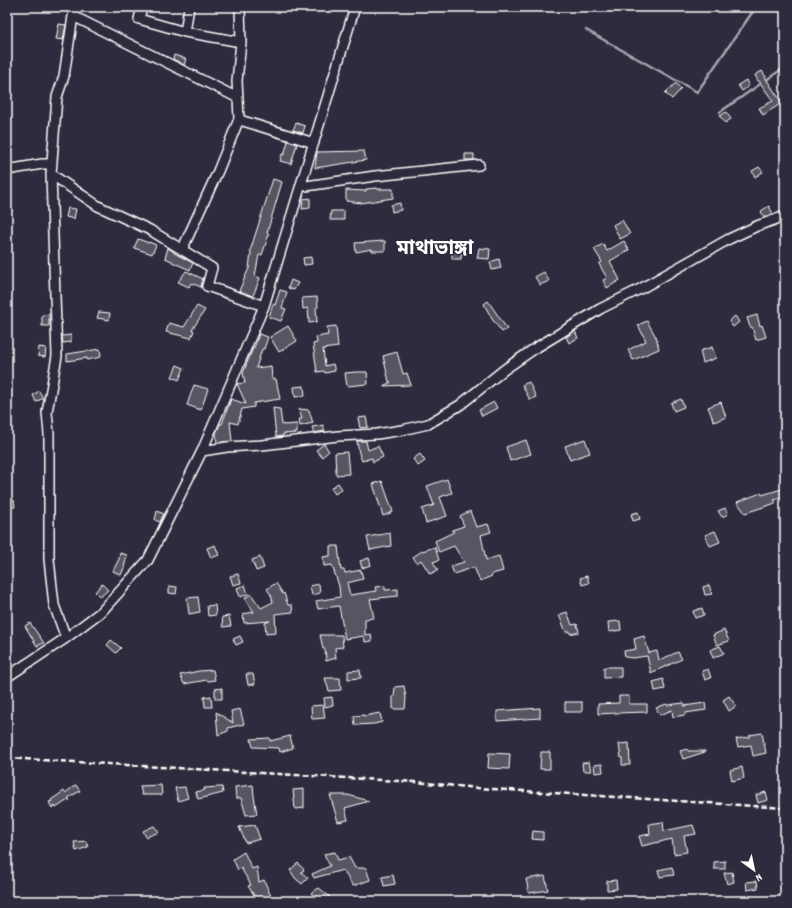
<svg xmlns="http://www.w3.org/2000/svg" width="792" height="908" font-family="Dekko,'Noto Sans Bengali',sans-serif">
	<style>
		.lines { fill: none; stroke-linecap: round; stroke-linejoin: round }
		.stream { stroke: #a7a6ad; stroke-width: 2.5 }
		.building { fill: #595564; stroke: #fff }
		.minor-casing { stroke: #fff; stroke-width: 12 }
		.minor { stroke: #2f2a3d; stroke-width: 9 }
		.rail { stroke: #fff; stroke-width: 2.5; stroke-dasharray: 6 3; stroke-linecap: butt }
		.labels { text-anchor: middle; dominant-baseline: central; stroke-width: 3; stroke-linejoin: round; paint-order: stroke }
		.district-label { font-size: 20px; font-weight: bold; fill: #fff; stroke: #2f2a3d }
	</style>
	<rect width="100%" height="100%" fill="#2f2a3d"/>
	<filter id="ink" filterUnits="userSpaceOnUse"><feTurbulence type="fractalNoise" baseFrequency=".025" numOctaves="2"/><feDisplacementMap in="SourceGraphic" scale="8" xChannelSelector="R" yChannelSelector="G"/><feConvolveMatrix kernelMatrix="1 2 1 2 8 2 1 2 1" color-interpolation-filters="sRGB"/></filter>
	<g filter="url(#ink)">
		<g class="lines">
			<path class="stream" d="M586 30 697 92 756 7
				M720 112 785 67"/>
		</g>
		<path class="building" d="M59 24 66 25 63 40 56 39Z
			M174 55 186 59 184 65 173 59Z
			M762 71 766 77H765L782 103 763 115 759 108 773 101 759 81H758L755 75Z
			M746 80 749 86 742 91 738 85Z
			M676 83 681 89 672 99 665 93Z
			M726 112 731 119 725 123 720 116Z
			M296 123 305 126 303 133 293 130Z
			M288 141 297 144 291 164 280 161 282 154 284 155Z
			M364 151 366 160 315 168 317 152Z
			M465 154H474V160H465Z
			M759 167 763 172 755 177 752 171Z
			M273 179 282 182 267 233 269 234 262 255H259L255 276 260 278 253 296 239 291 249 268 251 252 250 251Z
			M377 188V189H393V198L361 203 346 201V190L366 191V189Z
			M310 198V208L302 209 303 199Z
			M400 203 401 210 392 212 391 205Z
			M769 206 773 214 764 217 761 211Z
			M68 208 76 209 74 219 66 217Z
			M331 211H344V220H330Z
			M622 220 630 234 620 239 613 225Z
			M138 239 149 243V242L156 245 152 254 134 248Z
			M385 241V251H372V249L356 252 355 243Z
			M624 241 629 250 610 261 620 280 607 288 603 280 607 278 599 264 602 262 594 249 603 244 607 251Z
			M168 248 174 252V253L193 263 190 270 172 262V261L165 258Z
			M479 248 490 249 489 259 477 258Z
			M452 249H462L461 259H452Z
			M311 257 312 264 304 265 303 258Z
			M499 259 501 268 492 270 490 262Z
			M186 271 203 279 201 287 191 283 189 287 178 282Z
			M544 272 549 281 540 285 535 277Z
			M291 280 298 283 294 290 288 288Z
			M280 290 287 292 282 308 286 309 281 321 269 317 273 304 275 305Z
			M317 297 318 307 316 308 317 322 309 323 308 308 303 309 302 298Z
			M488 301 507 329 502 332 492 319 484 304Z
			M197 306 205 310 192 330 194 331 191 338 166 332 169 323 184 327Z
			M99 312 110 313 109 320 97 318Z
			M49 313V326H42V315H46Z
			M757 315 760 326 762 325 766 337 756 340 752 327H750L747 318Z
			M735 316 739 322 733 327 729 321Z
			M647 321 656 337V336L659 349 633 360 628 350 646 341 638 325Z
			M288 326 297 341 279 352 270 337Z
			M336 326 338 347 323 349 325 366 333 364 335 371 325 373 324 371 317 372 313 344 317 343 316 337 328 335 327 327Z
			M575 331 578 338 569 343 566 337Z
			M259 334 268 337 264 349H262L256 368 271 366 272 379H276L280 399 254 403V407L242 409 238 424 230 422 232 441 217 443 216 433 220 424H222L231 399 246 404 237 384 245 383 243 373 253 348H254Z
			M71 335V342L63 343 62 336Z
			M39 347 46 348 45 357 38 356Z
			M712 347 716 358 703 363 700 351Z
			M100 349 101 357 87 360V358L67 361V354Z
			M397 352 403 374 407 373 411 385 384 386H383L391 382H389L383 356Z
			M177 365 184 368 179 380 172 377Z
			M356 372H367L368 384 347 386 345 373Z
			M529 382 536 397 530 400 522 385Z
			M194 385 208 389 201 410 187 405Z
			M304 386 305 396 295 397 294 387Z
			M39 391 43 398 36 402 33 395Z
			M681 399 684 407 674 411 671 403Z
			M494 402 497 408 482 416 479 410Z
			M721 402 726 417 714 422 708 407Z
			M273 408 280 409 282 425 297 424V433L283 434V436L276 437Z
			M299 409 309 410 313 423 300 426 299 419H302Z
			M366 417 368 427 360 428 358 418Z
			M323 425 325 431 314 433 312 427Z
			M585 439 590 453 570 460 565 446Z
			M526 440 531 454 510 461 506 447Z
			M357 441H366L368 450 378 446 383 457 373 462 372 458 362 461 359 453Z
			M324 444 329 451 322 457 316 450Z
			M347 452 349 474 336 475 335 453Z
			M420 454 425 461 418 466 413 459Z
			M447 479 452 493 440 497 447 516 426 523 422 509 434 505 427 486Z
			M382 481 393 512 383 516 373 484Z
			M338 483 342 489 335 494 331 488Z
			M785 488V497L774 500 776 503 745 513 737 502 761 493 762 495Z
			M14 500 15 507 7 508V501Z
			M725 508 728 514 722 517 718 511Z
			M157 511 164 514 160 522 155 520Z
			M470 511 476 527 488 524 491 532 481 535 486 560 499 556 503 571 492 574V576L480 581 474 567 454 574 451 566 464 562 454 546 439 552 435 541 454 532 452 530 464 526 460 516Z
			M638 512 640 519 633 521 631 514Z
			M715 531 720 542 710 546 705 535Z
			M390 533 391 546 370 550 367 537Z
			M215 545 219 555 211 558 207 548Z
			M330 546H338L339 555 341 570H344L345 573 361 570 363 579 347 583 350 595 376 591 375 587 385 586V590L398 589V596L370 599 374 618 365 619V635L371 634 372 641 365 642 364 636 345 639 339 606 318 609 316 601 340 597 339 586 332 565 324 566 323 557 330 556Z
			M435 547 439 560 433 562 438 570 430 574 421 560 417 563 413 557 422 551Z
			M120 553 127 555 124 568 121 575 113 571 119 559Z
			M260 557 264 568 256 571 252 560Z
			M369 558 371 565 362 568 360 561Z
			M238 574 241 583 233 585 230 576Z
			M587 576 589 583 582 585 580 578Z
			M276 583 283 594 284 593 288 605H292L293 612 275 614 276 633 266 634 265 623 270 621 244 623 243 614 254 612 245 598 251 594 261 608 273 602 271 595 267 589Z
			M102 584 108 590 100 597 95 592Z
			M319 584 320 593 312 595 310 586Z
			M245 585 248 594 240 597 237 588Z
			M709 585 712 594 705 595 703 587Z
			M169 586 177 587 176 594 169 593Z
			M198 597 200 612 189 614 187 598Z
			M215 605 216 615 208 616 207 606Z
			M702 608 704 615 695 618 693 611Z
			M567 612 572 625 577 624 579 632 570 634V631L566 632 559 615Z
			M229 616 231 626 223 627 222 617Z
			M620 621 621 630 609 632 608 622Z
			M30 623 44 643 37 646 25 626Z
			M724 630 729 641 717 645 713 635Z
			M320 635H342L343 647 335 648 336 658 326 661 325 649H323Z
			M240 636 243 642 236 645 233 639Z
			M644 636 649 653 657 651 659 660 678 652 682 659 651 673 647 656 633 658 625 657 624 651 636 649 634 639Z
			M111 640 121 648 116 653 107 645Z
			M720 646 724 653 713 658 710 650Z
			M604 667H621V677L604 678Z
			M708 669 711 678 705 680 702 671Z
			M213 670 215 680 208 681 207 680 184 684 180 675 199 671Z
			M360 670 361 678 348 679V671Z
			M246 674H253L255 684 248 685Z
			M325 678H340L341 690 329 691Z
			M663 679 665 689 655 691 653 682Z
			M404 686 406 698 405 709H393V697H394L395 687Z
			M222 688V699H215V689Z
			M211 696 212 707H205L204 697Z
			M619 696H629V704H647V712L615 713 598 714V704L619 703Z
			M729 696 736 706 729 711 723 700Z
			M332 697 333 705 325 707 324 698Z
			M565 702H582V712H565Z
			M684 703 685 705 684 706 705 703 706 710 685 713V715L673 717 672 710 660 715 656 708 666 704 667 705Z
			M323 705 325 718 312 719 311 706Z
			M540 708V718L497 721V711Z
			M240 709 244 724 228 728V731L218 735 216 712 233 723 231 711Z
			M380 713 382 722 374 724 355 725 354 716 364 715V716Z
			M762 733 766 753 753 756 751 745 738 747 736 739 750 737V735Z
			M290 736 293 748 280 752 279 748 253 747 251 739 270 738V741Z
			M629 743 630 765H622V758H621L619 744Z
			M687 749 688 751H705V752L683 759 680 751Z
			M541 752H550V769H540Z
			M489 753 510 754 509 769 488 768Z
			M589 762 591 771H583L582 763Z
			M602 764 603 772 595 773 594 765Z
			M742 767 744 778 732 781 730 770Z
			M76 785 80 791 68 798 70 800H68L56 808 55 806 52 808 49 802 52 801 51 800 64 791 65 793Z
			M161 785 162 795H142L140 786Z
			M253 785 254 796 257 814 246 815 241 798H236L235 787Z
			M185 787 188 798 178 801 175 788Z
			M219 787H222L223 793 198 799 196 792 205 790 204 788Z
			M304 789V808L295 809 293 790Z
			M766 792 768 800 758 803 756 795Z
			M330 795H348L369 801 345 808 348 820 338 822Z
			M663 822 664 831 693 825 696 834 684 836 687 852 674 854 672 839 642 846 639 836 650 834 649 824Z
			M255 825 260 839 246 843 239 827Z
			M154 826 159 832 146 837 143 831Z
			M533 831 543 832V840L532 839Z
			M86 841 88 847 76 851 74 842Z
			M244 852 252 869 257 867 259 882 264 880 273 901H258L248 886 251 885 241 868 238 870 233 859Z
			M335 852 338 860 349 857 355 868H366L370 880 353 886 343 870 314 878 312 874 330 866 324 854Z
			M725 861V869H714V862Z
			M298 863 304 870 301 872 308 878 302 884 295 878 290 870Z
			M672 867 674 875 660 877 658 870Z
			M732 872 734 882 727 884 724 873Z
			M393 875 395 884 384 886 382 877Z
			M545 876 548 890 529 893 526 879Z
			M616 880 617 889 607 890V881Z
			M757 881 758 888 747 890 746 882Z
			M319 888 330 897 322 901H318L311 893Z"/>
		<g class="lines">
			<defs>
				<path id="minor" d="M74 7 73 16 238 98 239 119 243 121 314 143
					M142 7 139 19 185 32 241 42
					M73 16 64 76 57 97 51 174 98 206 150 230 212 268 207 286 264 306
					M185 32 189 7
					M238 98 237 81 241 42 240 7
					M7 170 42 164H52
					M51 174 57 356 47 412 49 434V559L54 605 66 638
					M306 186 375 176 479 165
					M182 250 218 171 239 119
					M202 451 227 447 262 445 338 436 377 434 402 430 428 424 460 405 505 369 534 349 600 309 642 288 729 239 757 226 785 216
					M7 677 66 638 102 611 148 560 202 451 264 306 355 7"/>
			</defs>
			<use href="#minor" class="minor-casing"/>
			<use href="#minor" class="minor"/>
			<path class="rail" d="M7 758 415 782 478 788 785 808"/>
		</g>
	</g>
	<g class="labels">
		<g class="district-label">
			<text x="435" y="250">মাথাভাঙ্গা</text>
		</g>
	</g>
	<rect width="792" height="908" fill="none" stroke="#2f2a3d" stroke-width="24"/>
	<rect x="12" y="12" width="768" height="884" fill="none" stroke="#fff" stroke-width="1.5" filter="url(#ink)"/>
	<g transform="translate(754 870) rotate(147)" stroke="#2f2a3d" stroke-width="3" paint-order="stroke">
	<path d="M0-3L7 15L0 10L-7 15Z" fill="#ffffff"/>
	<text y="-6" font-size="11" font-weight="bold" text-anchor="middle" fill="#ffffff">N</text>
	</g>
</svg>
